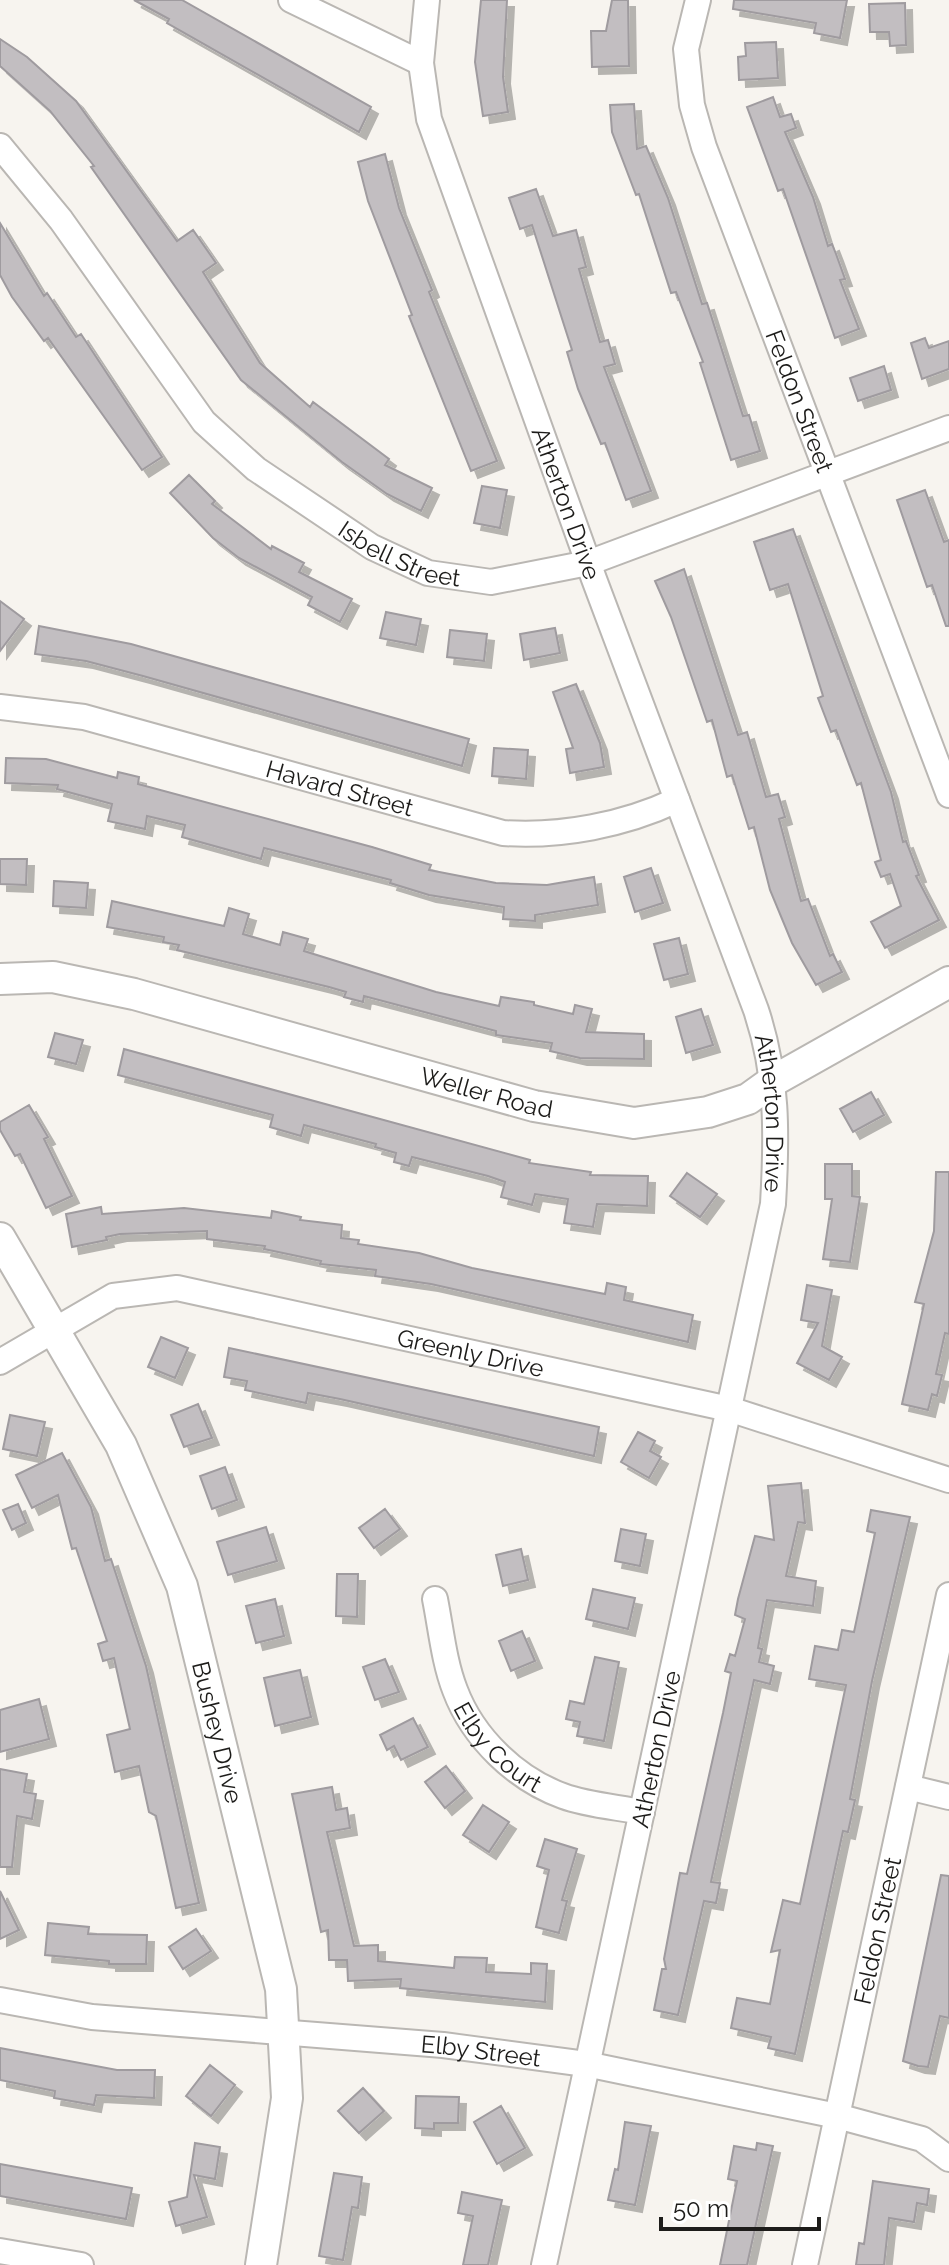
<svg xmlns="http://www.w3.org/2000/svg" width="949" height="2265" font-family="Raleway,sans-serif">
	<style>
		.building { fill: #c2bec1; stroke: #9f9b9f; stroke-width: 2; filter: url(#shadow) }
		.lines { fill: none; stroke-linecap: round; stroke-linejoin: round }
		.minor-casing { stroke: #bab7b3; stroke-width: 28 }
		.tertiary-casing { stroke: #bab7b3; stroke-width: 34 }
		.minor { stroke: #fff; stroke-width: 24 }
		.tertiary { stroke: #fff; stroke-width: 30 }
		.labels { text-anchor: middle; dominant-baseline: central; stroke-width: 6; stroke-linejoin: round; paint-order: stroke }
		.street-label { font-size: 24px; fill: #1d1c1a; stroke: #fff }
	</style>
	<defs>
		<filter id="shadow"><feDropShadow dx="7" dy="7" stdDeviation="0" flood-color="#0004"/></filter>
	</defs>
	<rect width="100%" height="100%" fill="#f7f4ef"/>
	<path class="building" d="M134 0H182L371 107 359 132 167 23 169 19Z
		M481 0H507L503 77 508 112 483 116 475 62Z
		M612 0H628L629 66 592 67 591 31H606Z
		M734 0H847L840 38 814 33 816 23 733 9Z
		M905 3 906 45 890 46 889 32H870L869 4Z
		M0 39 27 57 76 101 177 241 193 230 216 263 203 272 260 363 310 407 313 402 389 459 385 465 432 488 421 511 387 494 342 462 241 380 91 167 94 166 50 111 0 66Z
		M776 42 778 78 739 80 738 57 746 56 745 43Z
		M773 97 780 117 791 114 796 128 785 132 813 197 828 246 832 244 836 254 845 279 840 280 859 329 835 338 783 189 778 191 747 107Z
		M634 104 637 149 646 146 668 198 702 304 707 303 743 416 749 415 760 451 731 460 700 363 703 362 676 292 671 293 639 194 636 195 612 132 610 105Z
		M385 154 399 208 432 290 429 292 497 461 471 471 409 316 412 315 368 201 358 162Z
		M536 189 553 236 576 230 586 267 579 269 600 342 608 340 615 364 604 367 651 491 626 500 605 443 601 444 578 389 567 352 572 350 532 225 520 229 509 198Z
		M0 223 44 296 47 293 76 337 81 334 162 457 142 470 48 338 44 341 12 297 0 275Z
		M925 338 929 348 949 341V369L922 379 911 343Z
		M884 366 891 390 858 401 850 378Z
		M189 475 215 501 212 504 271 549 272 546 304 563 299 572 352 599 340 622 308 605 312 597 239 558 213 538 170 493Z
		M482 486 507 490 500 528 474 523Z
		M925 490 944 542 949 540V626H946L932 585 927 587 897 500Z
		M793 529 891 792 903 842 906 841 919 875 916 876 939 920 885 948 871 922 901 906 890 874 881 877 875 862 881 860 861 783 857 785 836 730 831 732 818 698 823 696 788 584 770 590 754 542Z
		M684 569 738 735 747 732 766 797 778 794 785 817 779 819 801 901 808 899 830 956 833 954 842 972 816 985 792 943 770 890 754 827 749 829 732 775 727 777 712 720 707 722 671 617 655 581Z
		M0 601 24 619 0 651Z
		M386 612 421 619 416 645 380 638Z
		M39 626 131 644 469 739 462 766 143 676 86 661 35 654Z
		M555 628 560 653 524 660 520 634Z
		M450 630 487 634 484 661 447 657Z
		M576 684 600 743 604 767 570 773 566 749 573 748 553 692Z
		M494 748 528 750 526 779 492 776Z
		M6 758 46 759 117 778 118 772 139 777 138 784 372 847 431 865 429 870 496 883 547 885 594 877 598 905 535 915V921L503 919 504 907 429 895 390 883 391 880 264 848 261 859 182 837 185 825 147 816 145 829 108 821 112 804 57 789 58 785 5 783Z
		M0 859H27L26 885 0 884Z
		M651 868 663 903 635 912 624 877Z
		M54 881 88 883 86 908 53 906Z
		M112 901 224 926 229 908 249 914 243 934 280 945 283 932 308 939 304 951 436 992 499 1006 501 997 534 1002V1005L573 1014 575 1005 592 1009 586 1032 644 1034V1059L580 1058 550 1051 552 1043 496 1035V1031L364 996 363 1002 344 997 346 992 329 987 177 950 179 945 163 942 164 937 107 927Z
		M679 938 688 974 664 980 654 944Z
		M701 1009 713 1045 686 1053 676 1017Z
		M55 1033 83 1040 76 1064 48 1057Z
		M124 1049 530 1160 529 1163 591 1172 590 1175 648 1176 647 1206 597 1204 593 1227 564 1223 568 1199 535 1194 532 1205 501 1197 505 1182 488 1176 412 1157 409 1166 394 1162 396 1153 375 1147 376 1144 304 1125 301 1136 270 1127 273 1115 118 1075Z
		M871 1092 884 1115 853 1132 840 1109Z
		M29 1105 48 1137 44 1139 72 1196 46 1208 20 1154 15 1156 0 1130V1122Z
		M825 1164H852V1196L860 1197 850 1262 823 1259 832 1199H825Z
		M936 1172H949V1334L945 1333 936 1374 942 1375 937 1396 932 1394 928 1410 902 1404 924 1304 915 1302 934 1231Z
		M687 1173 717 1194 700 1217 670 1196Z
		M101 1207 102 1214 184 1208 271 1218 272 1211 301 1217 300 1220 342 1225 341 1238 359 1240 358 1244 419 1253 472 1268 605 1294 607 1283 626 1287 624 1300 693 1315 688 1342 431 1284 375 1276 376 1270 320 1264 321 1261 264 1249 265 1246 207 1239V1231L120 1234 106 1237 107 1240 72 1247 66 1214Z
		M807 1285 832 1290 822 1346 842 1357 829 1380 797 1363 818 1323 801 1320Z
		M161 1337 188 1348 175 1378 148 1367Z
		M229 1348 599 1427 594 1456 340 1399 308 1393 306 1403 245 1390 247 1381 224 1377Z
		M198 1404 212 1438 184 1447 171 1415Z
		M10 1415 45 1422 37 1456 3 1449Z
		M638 1432 655 1441 650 1451 661 1457 649 1478 621 1462Z
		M62 1453 91 1507 105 1561 111 1559 146 1666 199 1903 176 1908 156 1816 149 1812 139 1766 115 1772 107 1735 130 1729 114 1658 103 1661 98 1644 107 1641 76 1548 72 1549 58 1495 32 1508 16 1475Z
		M225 1467 237 1500 212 1509 200 1476Z
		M801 1483 805 1523 798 1522 786 1576 816 1581 813 1606 767 1600 758 1648 762 1649 759 1662 774 1666 770 1684 754 1680 711 1882 720 1883 716 1903 704 1901 678 2015 654 2010 662 1969H666L664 1959 680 1873 687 1874 723 1713 731 1673 725 1671 730 1654 735 1656 745 1619 735 1615 738 1599 755 1536 774 1540 768 1486Z
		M18 1504 26 1523 12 1530 3 1510Z
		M385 1509 400 1529 374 1548 359 1528Z
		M871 1510 910 1517 872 1681 850 1799 855 1800 848 1832 843 1831 795 2054 768 2048 771 2037 731 2028 737 1998 770 2004 780 1950 771 1952 783 1900 800 1904 846 1685 809 1679 815 1646 838 1650 842 1630 854 1632 875 1533 867 1531Z
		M266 1527 277 1561 228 1575 217 1542Z
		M621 1529 646 1534 640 1566 615 1561Z
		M521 1549 528 1580 503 1586 496 1555Z
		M337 1574H358L357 1617 336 1616Z
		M593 1589 635 1598 628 1629 586 1619Z
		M275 1599 284 1636 256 1643 246 1606Z
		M522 1631 535 1661 511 1671 499 1641Z
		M595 1657 619 1662 604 1741 577 1736 580 1722 566 1719 570 1701 584 1704Z
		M385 1659 399 1692 375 1700 363 1667Z
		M300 1670 311 1717 275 1726 264 1678Z
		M39 1699 49 1739 0 1752V1710Z
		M413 1718 428 1747 401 1760 394 1746 387 1750 380 1735Z
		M446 1766 465 1791 445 1808 425 1782Z
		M0 1769 27 1774 24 1792 36 1794 32 1819 17 1816 12 1867H0Z
		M332 1787 336 1810 347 1808 350 1828 327 1832 354 1946 378 1945V1961L454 1968 455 1957 487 1958 486 1972 531 1974V1963L547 1964 545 2002 400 1988 401 1979 348 1981 347 1960H329L328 1930 321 1932 292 1794Z
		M483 1805 509 1822 489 1852 463 1835Z
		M545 1839 577 1849 562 1900 567 1901 559 1933 536 1927 549 1870 537 1866Z
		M941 1875 949 1876V2018L940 2016 928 2067 918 2066 903 2061Z
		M0 1891 19 1930 0 1939Z
		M48 1923 89 1927 88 1934 147 1935 146 1964H109V1961L45 1955Z
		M196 1929 211 1951 183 1969 169 1947Z
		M0 2048 117 2070H155L154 2098 96 2095 94 2105 54 2098 55 2091 0 2080Z
		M210 2065 235 2085 211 2116 186 2096Z
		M363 2088 384 2111 359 2133 338 2111Z
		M416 2096 459 2097 458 2123H434V2129L415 2128Z
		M501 2106 525 2148 497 2164 474 2122Z
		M625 2122 651 2126 635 2205 608 2200 615 2169 618 2170Z
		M195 2143 220 2147 215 2179 194 2175 207 2217 176 2226 169 2202 187 2197Z
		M757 2143 773 2146 747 2265H720L737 2181 728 2179 734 2146 756 2150Z
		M0 2164 132 2188 126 2219 0 2196Z
		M334 2173 362 2177 358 2208 352 2207 343 2260 319 2256Z
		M873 2181 929 2189 927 2205 917 2203 914 2222 889 2218 884 2265H856L859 2243 864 2244Z
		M462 2192 502 2200 488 2265H463L473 2216 458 2213Z"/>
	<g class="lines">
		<defs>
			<g id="minor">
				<path d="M291 0 421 63"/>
				<path id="s1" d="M427 0 421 63 429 119 594 579 756 1010C778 1076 777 1136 773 1204L544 2265"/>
				<path id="s2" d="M698 0 686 49 692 105 704 147 949 795"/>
				<path id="s3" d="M0 146 61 220 204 422 256 469 372 547 428 573 491 582 588 563 949 428"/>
				<path id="s4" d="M0 707 84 717 503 833C561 837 624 825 677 800"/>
				<path id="s5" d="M0 1362 113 1296 177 1288 729 1409 949 1480"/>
				<path id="s6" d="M435 1599C441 1629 444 1662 455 1690 473 1738 516 1779 563 1796 587 1805 617 1807 642 1812"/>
				<path d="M908 1787 949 1797"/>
				<path id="s7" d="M0 2000 92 2017 443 2045 586 2064 837 2116 922 2139 949 2159"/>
				<path d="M0 2251 81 2265"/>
				<path id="s8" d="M805 2265 949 1595"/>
			</g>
			<g id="tertiary">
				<path id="s9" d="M0 979 53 977 134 994 534 1106 634 1123 708 1112 748 1099 773 1081 949 982"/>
				<path id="s10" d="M0 1238 121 1445 182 1586 281 1989 287 2098 261 2265"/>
			</g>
		</defs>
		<use href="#minor" class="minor-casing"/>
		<use href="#tertiary" class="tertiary-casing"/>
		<use href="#minor" class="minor"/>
		<use href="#tertiary" class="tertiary"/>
	</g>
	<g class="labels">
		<g class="street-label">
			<text stroke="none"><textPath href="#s2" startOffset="422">Feldon Street</textPath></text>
			<text stroke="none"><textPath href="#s1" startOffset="528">Atherton Drive</textPath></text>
			<text stroke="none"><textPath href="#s3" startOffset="582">Isbell Street</textPath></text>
			<text stroke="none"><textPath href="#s4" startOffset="350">Havard Street</textPath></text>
			<text stroke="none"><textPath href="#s9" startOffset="502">Weller Road</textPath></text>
			<text stroke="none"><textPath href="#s1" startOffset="1174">Atherton Drive</textPath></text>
			<text stroke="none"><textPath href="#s5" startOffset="496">Greenly Drive</textPath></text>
			<text stroke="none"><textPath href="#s10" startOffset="544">Bushey Drive</textPath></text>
			<text stroke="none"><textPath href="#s6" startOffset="166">Elby Court</textPath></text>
			<text transform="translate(656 1749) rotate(-78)">Atherton Drive</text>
			<text stroke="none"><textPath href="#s8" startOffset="342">Feldon Street</textPath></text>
			<text stroke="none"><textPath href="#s7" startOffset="484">Elby Street</textPath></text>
		</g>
	</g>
	<path d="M661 2217v12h158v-12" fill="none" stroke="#1d1c1a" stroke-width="4"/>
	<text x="673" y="2217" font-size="24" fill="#1d1c1a" stroke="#ffffff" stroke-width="6" paint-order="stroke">50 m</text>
</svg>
